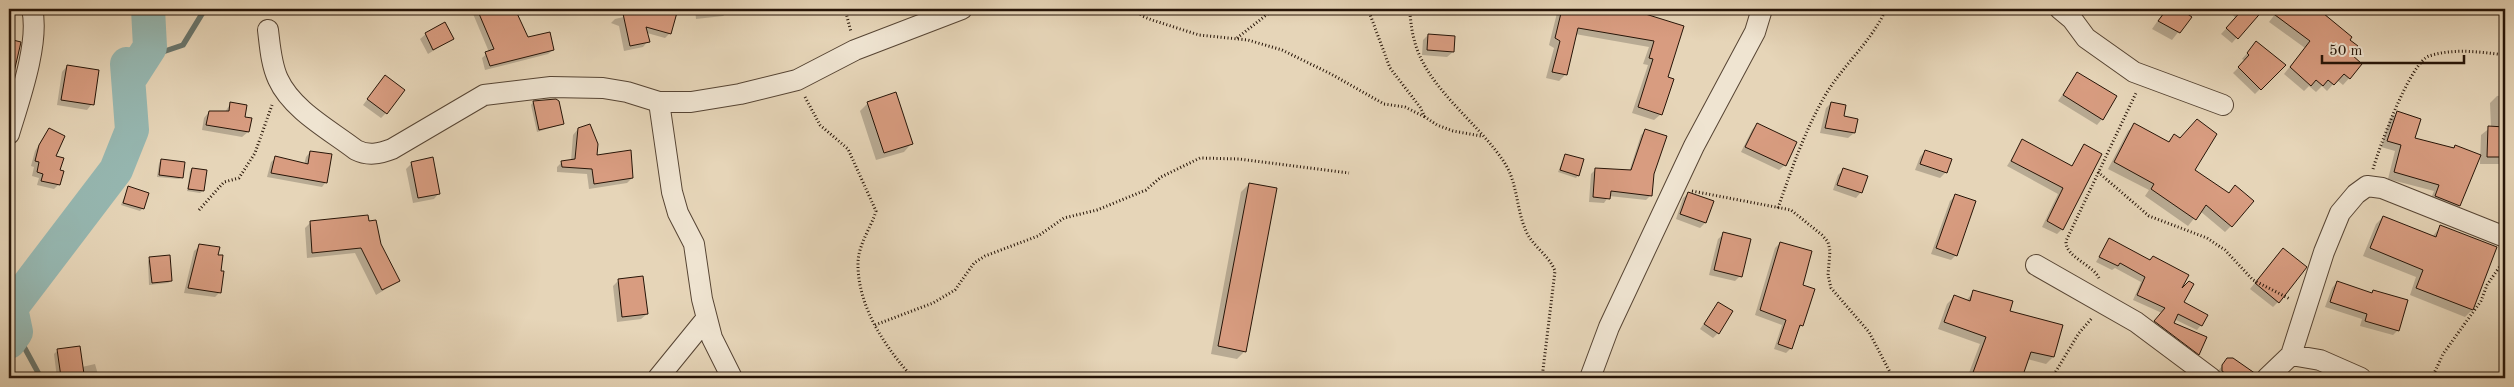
<svg xmlns="http://www.w3.org/2000/svg" width="2514" height="387" font-family="'Old Standard TT',serif">
	<style>
		.shadow { fill: #0003 }
		.lines { fill: none; stroke-linecap: round; stroke-linejoin: round }
		.stream { stroke: #69766e; stroke-width: 5.5 }
		.river { stroke: #96b8b2; stroke-width: 34 }
		.building { fill: #d89c80; stroke: #261407 }
		.street-casing { stroke: #564433; stroke-width: 22 }
		.path { stroke: #261407; stroke-width: 3; stroke-dasharray: 1 2.5; stroke-linecap: butt }
		.street { stroke: #efe4d1; stroke-width: 20 }
	</style>
	<rect width="100%" height="100%" fill="#e6d5b8"/>
	<filter id="stains"><feTurbulence type="fractalNoise" baseFrequency=".004" numOctaves="4"/><feColorMatrix values="0 0 0 0 .2 0 0 0 0 .09 0 0 0 0 .02 0 0 0 .5 -.17"/></filter>
	<radialGradient id="worn" r=".72"><stop offset=".6" stop-color="#630" stop-opacity="0"/><stop offset="1" stop-color="#630" stop-opacity=".3"/></radialGradient>
	<path class="shadow" d="M471 9H514L527 39 553 50 548 54 485 70 482 58 489 52Z
		M589 9H606L603 12 590 14Z
		M651 9 676 11 670 33 665 38 647 33 648 41 643 47 624 51 619 26 611 23 615 19 649 11Z
		M695 9H729V11L723 16 696 19Z
		M1558 9H1638V13L1683 27 1667 78 1661 114 1654 120 1632 113 1648 65 1643 64 1649 47 1575 34 1565 75 1559 81 1546 78 1554 48 1549 45Z
		M2166 9H2178L2190 17 2172 40 2152 29Z
		M2226 9H2259L2261 10 2232 43 2221 34 2236 18Z
		M2279 9H2331L2326 17 2348 40 2349 55 2361 65 2343 85 2337 80 2327 91 2322 86 2316 92 2309 86 2304 91 2284 74 2305 48 2269 22Z
		M426 34 452 39 428 54 420 39Z
		M1428 35 1453 52 1447 57 1422 55 1423 40Z
		M2256 43 2284 65 2255 94 2233 73 2245 61 2242 59Z
		M67 66 92 104 87 110 57 105 62 72Z
		M2078 73 2102 119 2097 125 2058 101Z
		M385 76 386 113 381 118 363 105Z
		M2505 95V164H2480L2481 135 2491 127 2490 103 2497 96Z
		M533 102 563 124 537 132 531 105Z
		M231 103 244 118 248 132 242 137 202 130 204 118 209 112H225Z
		M868 103 911 144 904 152 876 160 860 111Z
		M1831 103 1854 133 1848 138 1820 133 1826 108Z
		M2397 113 2413 139 2453 149 2455 146 2479 156 2459 206 2453 212 2429 203 2434 191 2388 179 2395 151 2381 147 2390 119Z
		M1757 124 1785 165 1779 170 1741 152 1752 130Z
		M2135 125 2168 142 2174 135 2180 139 2193 170 2231 226 2225 232 2200 211 2188 226 2145 196 2149 190 2108 169 2128 131Z
		M49 129 54 157 59 171V184L54 189 37 185 39 178 32 176 34 167 31 166 35 151Z
		M578 129 596 157 632 178 627 183 589 189 587 174 557 172V167L562 162 571 161 573 135Z
		M1646 130 1653 174 1651 195 1646 200 1609 196 1604 203 1589 202 1591 174 1595 170 1629 172 1641 135Z
		M2023 141 2071 167 2084 146 2062 229 2057 234 2042 227 2058 194 2007 166Z
		M1925 151 1946 172 1940 178 1915 170 1920 157Z
		M310 152 326 182 322 187 267 177 271 162 276 158 304 165 306 157Z
		M1565 155 1578 175 1576 178 1558 172Z
		M161 160 182 177 179 179 157 177 159 163Z
		M412 163 439 193 434 199 413 203 406 169Z
		M192 169 203 191 200 193 187 191 190 171Z
		M1843 170 1861 192 1856 198 1833 190 1838 175Z
		M1249 184 1245 351 1237 359 1211 354 1241 192Z
		M128 188 143 208 140 211 121 205Z
		M9 192 14 196 9 202Z
		M1689 193 1713 202 1705 223 1700 228 1676 219 1683 198Z
		M1955 196 1956 255 1951 260 1931 254 1950 201Z
		M2505 213V231L2500 229Z
		M2383 217 2432 237 2441 226 2496 248 2472 310 2465 317 2410 295 2416 277 2363 256 2376 224Z
		M310 223 380 245 399 281 376 295 355 253 307 258 305 228Z
		M1724 234 1740 276 1735 281 1709 275 1718 239Z
		M2109 240 2149 260 2153 257 2179 290 2183 303 2201 325 2197 330 2174 319 2172 323 2198 354 2194 358 2151 326 2162 313 2133 300 2141 282 2115 268 2112 270 2096 262Z
		M1780 243 1801 286 1802 325 1797 330 1791 348 1786 353 1774 349 1782 325 1755 315 1775 248Z
		M200 246 217 256 220 292 215 297 184 293 194 251Z
		M2277 255 2278 302 2273 307 2250 289Z
		M150 258 171 281 168 283 149 285 148 261Z
		M619 280 647 314 641 319 617 322 613 286Z
		M2337 282 2372 294 2398 330 2393 335 2360 326 2362 319 2325 307 2332 288Z
		M1974 291 2009 312 2061 326 2053 357 2046 364 2027 359 2021 378H1967L1980 344 1938 329 1947 304 1954 297 1966 301Z
		M1718 303V333L1713 338 1700 329Z
		M58 350 82 367 95 364 99 378H57L54 354Z
		M2228 359 2250 371 2244 378H2220L2217 372Z
		M131 372 133 378H107Z"/>
	<g class="lines">
		<path class="stream" d="M127 64 183 45 205 9
			M16 332 41 378"/>
		<path class="river" d="M9 342 16 332 11 308 116 170 132 130 127 64 132 75 150 47 148 9"/>
	</g>
	<path class="building" d="M477 9H515L528 37 550 32 554 50 490 66 485 52 494 49Z
		M622 9H678L671 34 646 27 650 42 630 46Z
		M1562 9H1640L1639 12 1684 26 1668 77 1674 79 1662 115 1638 107 1653 59 1649 58 1654 41 1578 28 1567 75 1552 72 1560 41 1555 38Z
		M2167 9H2180L2192 17 2180 33 2158 21Z
		M2243 9H2264L2238 39 2226 28Z
		M2267 9H2318L2352 37 2350 40 2358 46 2351 54 2362 64 2350 79 2344 74 2334 85 2328 80 2323 86 2316 80 2311 86 2290 67 2310 41Z
		M445 22 454 39 433 50 425 33Z
		M1428 34 1455 36 1454 52 1427 50Z
		M9 39 21 42 9 94Z
		M2256 41 2286 65 2261 90 2238 67 2249 55 2247 53Z
		M67 65 99 70 94 105 61 100Z
		M2077 72 2117 96 2103 120 2063 95Z
		M385 75 405 90 387 114 367 99Z
		M896 92 913 144 884 153 867 102Z
		M556 99 559 101 564 124 539 130 533 101Z
		M230 102 247 105 245 117 252 118 249 132 206 125 209 111H229Z
		M1831 102 1846 105 1844 116 1858 119 1855 133 1825 128Z
		M2397 111 2421 119 2415 138 2454 148 2455 145 2481 155 2460 206 2435 196 2439 185 2394 172 2401 145 2387 141Z
		M2197 119 2217 134 2195 170 2229 193 2235 185 2254 201 2232 227 2206 205 2196 220 2151 189 2154 184 2114 162 2134 123 2169 142 2174 134 2180 138Z
		M1757 123 1797 142 1786 166 1745 147Z
		M590 124 598 144 597 155 631 150 633 178 594 184 592 169 562 167 561 161 575 159 578 128Z
		M2488 126 2505 127V157H2487Z
		M49 128 65 136 56 156 64 158 60 170 64 171 60 185 41 181 43 174 37 172 39 162 35 161 39 145Z
		M1645 129 1667 136 1654 174 1652 196 1611 191 1610 199 1593 197 1595 168 1631 170Z
		M2022 139 2072 166 2084 144 2102 154 2063 230 2047 221 2063 188 2011 161Z
		M1925 150 1952 159 1947 173 1920 164Z
		M310 151 332 154 327 183 271 173 275 156 308 164Z
		M1565 154 1584 159 1579 176 1560 170Z
		M433 157 440 194 418 198 411 162Z
		M161 159 185 162 183 178 159 175Z
		M192 168 207 170 204 191 188 189Z
		M1843 168 1868 176 1862 193 1837 185Z
		M1249 183 1277 188 1246 352 1218 346Z
		M128 186 149 193 144 209 123 203Z
		M1688 192 1714 201 1706 223 1680 214Z
		M1955 194 1976 201 1957 256 1936 248Z
		M368 215 369 221 376 220 381 244 400 281 382 290 361 248 312 253 310 221Z
		M2383 216 2436 237 2440 225 2497 247 2473 310 2416 288 2423 270 2370 248Z
		M1723 232 1751 239 1742 277 1714 270Z
		M2109 238 2150 260 2153 256 2189 275 2182 288 2189 281 2194 284 2184 302 2208 315 2202 326 2178 314 2174 323 2207 337 2199 355 2154 321 2165 308 2137 295 2145 277 2120 263 2118 266 2099 257Z
		M1780 242 1812 251 1803 285 1815 289 1803 326 1800 325 1792 349 1778 344 1786 320 1760 310Z
		M199 244 220 247 218 255H223L221 271H224L221 293 188 288Z
		M2283 248 2307 267 2279 303 2255 283Z
		M170 255 172 281 152 283 149 257Z
		M643 276 648 314 622 317 618 279Z
		M2337 281 2372 293 2373 290 2408 300 2399 331 2365 321 2367 314 2330 302Z
		M1973 290 2013 301 2010 311 2063 325 2054 357 2031 352 2022 378H1971L1986 337 1944 322 1954 295 1970 301Z
		M1718 302 1733 311 1719 334 1704 324Z
		M80 346 84 374 61 377 57 349Z
		M2227 358H2233L2256 374 2255 378H2232L2222 371V365Z"/>
	<g class="lines">
		<defs>
			<path id="street" d="M2060 9 2072 19 2086 38 2134 72 2223 105
				M268 30C270 46 271 64 278 79 292 110 330 130 356 150 368 156 379 154 392 149L484 95 551 87 603 88 627 92 659 102H691L740 94 797 80 855 50 962 9
				M659 102 672 192 678 213 694 244 702 299 712 338 732 378
				M9 134C19 101 40 42 32 9
				M2036 265 2136 322 2211 378
				M2291 355 2324 252 2340 213 2356 194 2367 186 2382 188 2505 237
				M658 378 706 319
				M1590 378 1609 327 1694 146 1755 32 1762 9
				M2267 378 2291 355 2320 360 2361 378"/>
		</defs>
		<use href="#street" class="street-casing"/>
		<path class="path" d="M845 9 851 32
			M1136 9 1142 16 1152 20 1199 35 1248 40 1282 50 1331 74 1384 104 1405 107 1425 117
			M1368 9 1390 68 1420 107 1425 117 1437 125 1453 131 1481 136
			M1409 9C1411 19 1411 29 1414 39 1425 87 1478 122 1504 162 1518 183 1516 209 1526 231 1533 247 1549 255 1555 271L1542 378
			M1237 38 1274 9
			M805 97 820 125 848 149 876 211C871 228 859 243 858 262 857 306 885 347 913 378
			M2373 169C2379 148 2410 63 2429 56 2454 48 2480 52 2505 55
			M2098 172 2149 216 2207 238 2225 250 2253 280 2290 299
			M1692 191 1791 210 1822 235 1828 242 1830 251 1828 275 1831 288 1869 332 1893 378
			M1778 208C1792 168 1805 130 1826 94 1844 64 1872 41 1886 9
			M199 210 224 182 239 178 255 153 272 105
			M2099 278C2092 264 2065 257 2066 241L2136 93
			M875 325 933 303 955 290 974 263 985 256 1038 236 1064 218 1097 210 1146 190 1161 177 1200 158 1239 159 1349 173
			M2052 378 2079 333 2092 318
			M2432 378 2443 354 2481 301 2487 285 2505 259"/>
		<use href="#street" class="street"/>
	</g>
	<rect width="2514" height="387" fill="none" stroke="#e6d5b8" stroke-width="30"/>
	<rect x="10" y="10" width="2494" height="367" fill="none" stroke="#261407" stroke-width="2.5"/>
	<rect x="15" y="15" width="2484" height="357" fill="none" stroke="#261407"/>
	<path d="M2322 55v8h142v-8" fill="none" stroke="#261407" stroke-width="2.5"/>
	<text x="2329" y="55" font-size="15" fill="#261407" stroke="#efe4d1" stroke-width="4" paint-order="stroke">50 m</text>
	<rect width="100%" height="100%" filter="url(#stains)"/>
	<rect width="100%" height="100%" fill="url(#worn)"/>
</svg>
